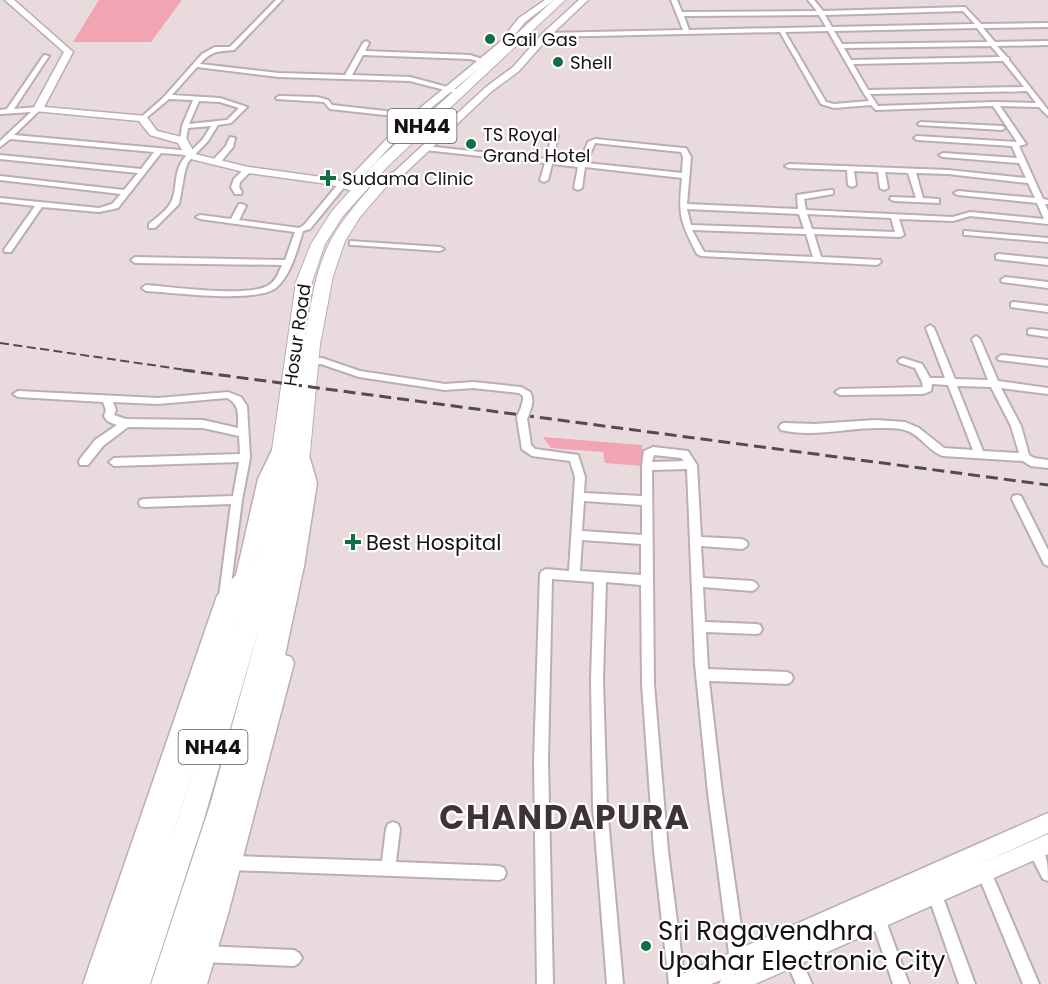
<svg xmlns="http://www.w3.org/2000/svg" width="1048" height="984" font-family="Poppins,sans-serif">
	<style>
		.green { fill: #f1a4b2 }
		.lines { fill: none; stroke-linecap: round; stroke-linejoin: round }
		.street-casing { stroke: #bcaeb0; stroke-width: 4 }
		.secondary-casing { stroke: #bcaeb0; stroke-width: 3 }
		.highway-casing { stroke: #bcaeb0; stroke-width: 2 }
		.street { fill: #fff; fill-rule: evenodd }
		.secondary { fill: #fff; fill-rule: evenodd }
		.highway { fill: #fff; fill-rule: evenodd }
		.rail-far1 { stroke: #534b4d; stroke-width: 2; stroke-dasharray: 9 4.5; stroke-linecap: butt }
		.rail { stroke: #534b4d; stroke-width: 3; stroke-dasharray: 12 6; stroke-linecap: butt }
		.street-bridge-casing { stroke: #bcaeb0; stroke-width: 14; stroke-linecap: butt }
		.street-bridge { stroke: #fff; stroke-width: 10 }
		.poi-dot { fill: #106f44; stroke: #fff; stroke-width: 2 }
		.labels { text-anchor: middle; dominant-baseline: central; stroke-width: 4.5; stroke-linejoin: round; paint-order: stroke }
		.far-poi-label { font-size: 18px; fill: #161112; stroke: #fff; text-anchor: start }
		.far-street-label { font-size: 18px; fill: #161112; stroke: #fff }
		.shield { fill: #fff; stroke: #5c5859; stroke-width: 1.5 }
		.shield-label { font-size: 20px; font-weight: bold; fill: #161112 }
		.poi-label { font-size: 21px; fill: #161112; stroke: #fff; text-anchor: start }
		.near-poi-label { font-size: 26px; fill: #161112; stroke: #fff; text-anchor: start }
		.near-district-label { font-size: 33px; font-weight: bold; letter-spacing: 1.5px; fill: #3e3335; stroke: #fff }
	</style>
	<rect width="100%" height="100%" fill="#e9dbdd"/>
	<path class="green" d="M99 0H182L151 42H73Z
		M543 437 642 445 643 466 605 463 603 452 551 448Z"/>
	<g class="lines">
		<defs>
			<path id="street" d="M276 0H282L234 50C217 52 212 50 200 64L279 73 345 75 363 43 366 41 369 43 365 51 470 55 494 63 491 65 470 59 363 55 352 75 410 77 462 91 463 92 460 94 410 81 279 77 197 67 172 95 220 98 247 107 231 123 218 125 208 141 188 162 185 171 179 204 155 228H149V224C156 218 165 212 170 204 179 191 171 171 187 155L161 153 118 208 99 212 42 207 11 252H5L4 250 35 206 0 202V198L99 208 112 204 121 194 0 180V176L124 190 138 173 0 159V155L141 169 154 152 10 139 0 147V141L31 112 0 114V110L7 109 44 55 49 56 14 109 38 107 41 109 14 135 191 151 203 139 211 126 188 128 186 140 180 141 182 126 193 100 169 99 145 119 140 118 163 98 202 54 215 47H230ZM199 101 220 102 239 108 227 120 189 124Z
				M671 0H677L682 12 817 11 808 0H814L823 11 965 7 981 24 1048 23V27L983 28 995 42 1048 41V45L997 46 1007 57 1009 58V60L1048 110V116L1039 107 1000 106 1026 144 1019 146 1043 199 1048 200V204H1045L1048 211V224L970 216 953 221 899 219 904 235 900 237 814 234 821 257 880 260 881 262 877 265 701 256 697 254C680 221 678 215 682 178L585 167 582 188 578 190 574 188 578 167 552 164 548 180 544 182 540 180 545 163 425 150 421 148 425 146 546 159 552 136 555 134 558 136 553 160 580 162 588 142 595 139 683 148H686L691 157 687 204 798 209 797 195 830 190H833V194L804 199 806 210 953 217 970 212 1044 219 1037 203 958 195 954 193 958 191 1035 198 1028 183 948 174 916 173 923 198 939 199V203L894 201 890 199 891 197 916 198 908 173 885 172 888 188 884 190 880 188 878 172 854 171 856 185 852 187 848 185 847 170 789 168 785 166 789 164 948 170 1026 178 1019 163 943 157 939 155 943 153 1017 158 1012 146 917 140 914 138 917 136 1017 142 993 106 876 110 871 105 834 108 821 104 780 32 546 37 543 35 546 33 683 30ZM963 11 975 24 832 27 825 15ZM819 15 826 27 689 30 684 16ZM977 28 988 42 842 44 834 31ZM828 31 863 92 869 101 834 104 826 102 785 32ZM991 46 1000 57 851 60 844 48ZM1003 61 1024 87 868 90 853 64ZM1027 91 1036 103 995 102 878 106 870 94ZM595 143 681 152 683 157 682 173 586 163ZM687 209 799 214 804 229 691 225ZM807 214 891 218 895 232 812 229ZM692 230 806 234 813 257 704 252Z
				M279 96 317 97 328 100 332 105 403 113 406 115 403 117 330 109 324 102 277 99 276 98Z
				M921 122 1002 126 1005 128 1002 130 919 125 918 124Z
				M230 137 235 138 233 147 219 164H213V160L226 146Z
				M245 168 252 170 240 182 239 187 242 192 241 194H235L231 187 234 179Z
				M339 183 346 185 310 229 303 231C297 250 292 272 278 286 260 305 173 292 146 291L142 288 146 285C172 287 250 298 269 285 276 281 279 272 282 265L135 263 131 260 135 257 285 260 295 232 200 219 196 217 200 215 231 219 239 204H242L246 206 239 220 299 228 304 225Z
				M964 231 1048 238V242L967 235H964Z
				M350 241 440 247 444 249 440 251 353 245H350Z
				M999 254 1048 259V265L996 259V255Z
				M1005 277 1048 282V288L1002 282 1001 280Z
				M1014 302 1048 306V312L1011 307V303Z
				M930 325 934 328 955 379 988 380 972 339 976 336 980 339 998 381 1048 388V394L1001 388 1021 426 1029 455 1034 458 1048 460V468L1031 466 1023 461 943 456C928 451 920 434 905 430 898 428 889 428 882 428 849 427 813 438 781 430L779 427 781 424 784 423 815 424 875 420 905 422 919 428 944 448 973 450 948 385 932 384 931 391 923 394 840 395 835 392 840 389 923 387 922 382 915 368 900 363 898 361 900 359 903 358 922 364 930 378H945L926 328ZM957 386 991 387 1011 426 1019 453 983 451Z
				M1031 329 1048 331V337L1028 334V330Z
				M1002 355 1048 360V366L999 360 997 358Z
				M322 358 360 371 445 384 473 382 521 387 530 392C534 399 533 412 525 415L520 411 523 400V396L519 393 473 388 445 390 359 377 321 364 310 365 305 362 310 359Z
				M18 391 158 398 228 392 241 397 247 406 250 458 242 500 229 600 225 601 221 600 219 596 231 504 144 507 140 506 139 503 140 500 144 499 233 496 239 462 114 466 109 462 114 458 240 454 239 436 203 428 128 427 103 446 88 465H80L79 462 80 459 95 440 117 425C111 423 107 422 104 416L106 410 103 402 18 397 13 394ZM227 398C240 404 238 416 238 428L203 420 126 419 114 415 116 410 113 402 158 404Z
				M522 414 527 418 531 445 535 449 578 455 585 477 584 493 642 496V466L644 451 653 447 688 451 697 465 701 537 742 539 746 541 748 544 746 547 742 549 701 546 703 578 752 581 756 583 758 586 756 589 752 591 703 587 705 622 756 624 760 625 762 629 760 633 756 634 706 632 708 669 787 672 791 674 793 678 791 682 787 684 709 681 722 793 746 961 743 966 738 969 733 966 730 961 708 793 695 664 687 469 652 470 654 684 668 851 685 984H669L654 851 642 684 641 585 606 582 603 680 607 807 623 984H607L593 807 591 680 594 582 552 579 548 760 553 984H537L534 760 540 574 542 571 546 569 569 571 575 477 570 461 532 456 522 449 517 418ZM654 455 681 458 684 461 652 462ZM584 501 642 505V535L582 531ZM582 540 641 544V575L580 571Z
				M1017 495 1021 496 1048 550V566L1044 564 1012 499 1013 496Z
				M393 822 398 824 400 829 396 862 499 866 504 868 506 873 504 878 499 880 232 870 227 868 225 863 227 858 232 856 382 861 386 829 388 824Z
				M1035 843C1048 849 1048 868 1048 881L1043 879 1028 850 1030 845Z
				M984 865 989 867 1039 984H1023L977 872 979 867Z
				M935 888 940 890 942 895 975 984H959L928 895 930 890Z
				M878 911 883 913 909 984H893L871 918 873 913Z
				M202 946 294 950 299 953 302 958 299 963 294 966 202 962 197 959 194 954 197 949Z
				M792 948 797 951 812 984H796L784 956 787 951Z"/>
			<path id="secondary" d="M5 0H14L73 52 44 107 146 116 157 131 186 138 195 154 248 167 329 178 352 184 354 173 402 123 499 43 519 18 545 0H554L525 22 505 47 408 127 363 176 362 189 357 192 328 184 248 173 187 158 178 143 150 135 139 121 35 111 33 109 64 52Z
				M579 0H588L549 37 519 71 492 91 402 176 381 181V177L394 172 486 87 513 67 543 33Z
				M301 447 306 448 308 452 317 483 304 566 285 655 291 657 294 663 228 914 207 984H170L229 794 265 668 288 566 303 483 294 452 296 448Z
				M277 449 282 450 284 454 272 479 251 578 234 641 126 984H83L217 596 236 575 258 479 272 450Z
				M1048 813V833L978 865 1048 834V854L755 984H719L721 980 711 984H675L678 976Z"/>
			<path id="highway" d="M554 0H565L387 167 343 216 325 244 312 282 305 338C311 305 315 270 331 240 345 215 364 195 382 174H392L394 177 392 180 360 217 345 241 333 276 320 344 310 452 278 646 237 802 179 984H151L211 802 259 628 204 819 150 984H122L178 819 238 625 256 554 264 506 296 282 311 244 332 211 377 161Z"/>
		</defs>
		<use href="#street" class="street-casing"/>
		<use href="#secondary" class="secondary-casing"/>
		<use href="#highway" class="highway-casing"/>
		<use href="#street" class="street"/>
		<use href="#secondary" class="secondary"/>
		<use href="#highway" class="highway"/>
		<path class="rail-far1" d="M0 343 193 371"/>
		<path class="rail" d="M183 370 1048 485"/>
		<defs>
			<path id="street-bridge" d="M522 418 525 411"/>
		</defs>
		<use href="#street-bridge" class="street-bridge-casing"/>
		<use href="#street-bridge" class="street-bridge"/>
	</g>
	<g class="poi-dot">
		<circle cx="490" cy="39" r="6"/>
		<circle cx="558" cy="62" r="6"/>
		<circle cx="471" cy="144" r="6"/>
		<path d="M325 169h6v6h6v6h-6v6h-6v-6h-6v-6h6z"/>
		<path d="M350 533h6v6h6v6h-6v6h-6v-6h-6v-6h6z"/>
		<circle cx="646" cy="946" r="6"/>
	</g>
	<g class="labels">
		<g class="far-poi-label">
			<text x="502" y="39">Gail Gas</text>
			<text x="570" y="62">Shell</text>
			<text x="483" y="134">TS Royal<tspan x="483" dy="21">Grand Hotel</tspan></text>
			<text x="342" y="178">Sudama Clinic</text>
		</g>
		<g class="far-street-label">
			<text transform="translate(297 335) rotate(-82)">Hosur Road</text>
		</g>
		<g class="shield">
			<rect x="387.5" y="109" width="69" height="34" rx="4.5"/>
			<rect x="178.5" y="730" width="69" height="34" rx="4.5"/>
		</g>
		<g class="shield-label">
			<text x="422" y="126">NH44</text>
			<text x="213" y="747">NH44</text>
		</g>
		<g class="poi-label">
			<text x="366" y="542">Best Hospital</text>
		</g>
		<g class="near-poi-label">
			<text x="658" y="931">Sri Ragavendhra<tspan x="658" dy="30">Upahar Electronic City</tspan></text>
		</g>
		<g class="near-district-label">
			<text x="565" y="817">CHANDAPURA</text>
		</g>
	</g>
</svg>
